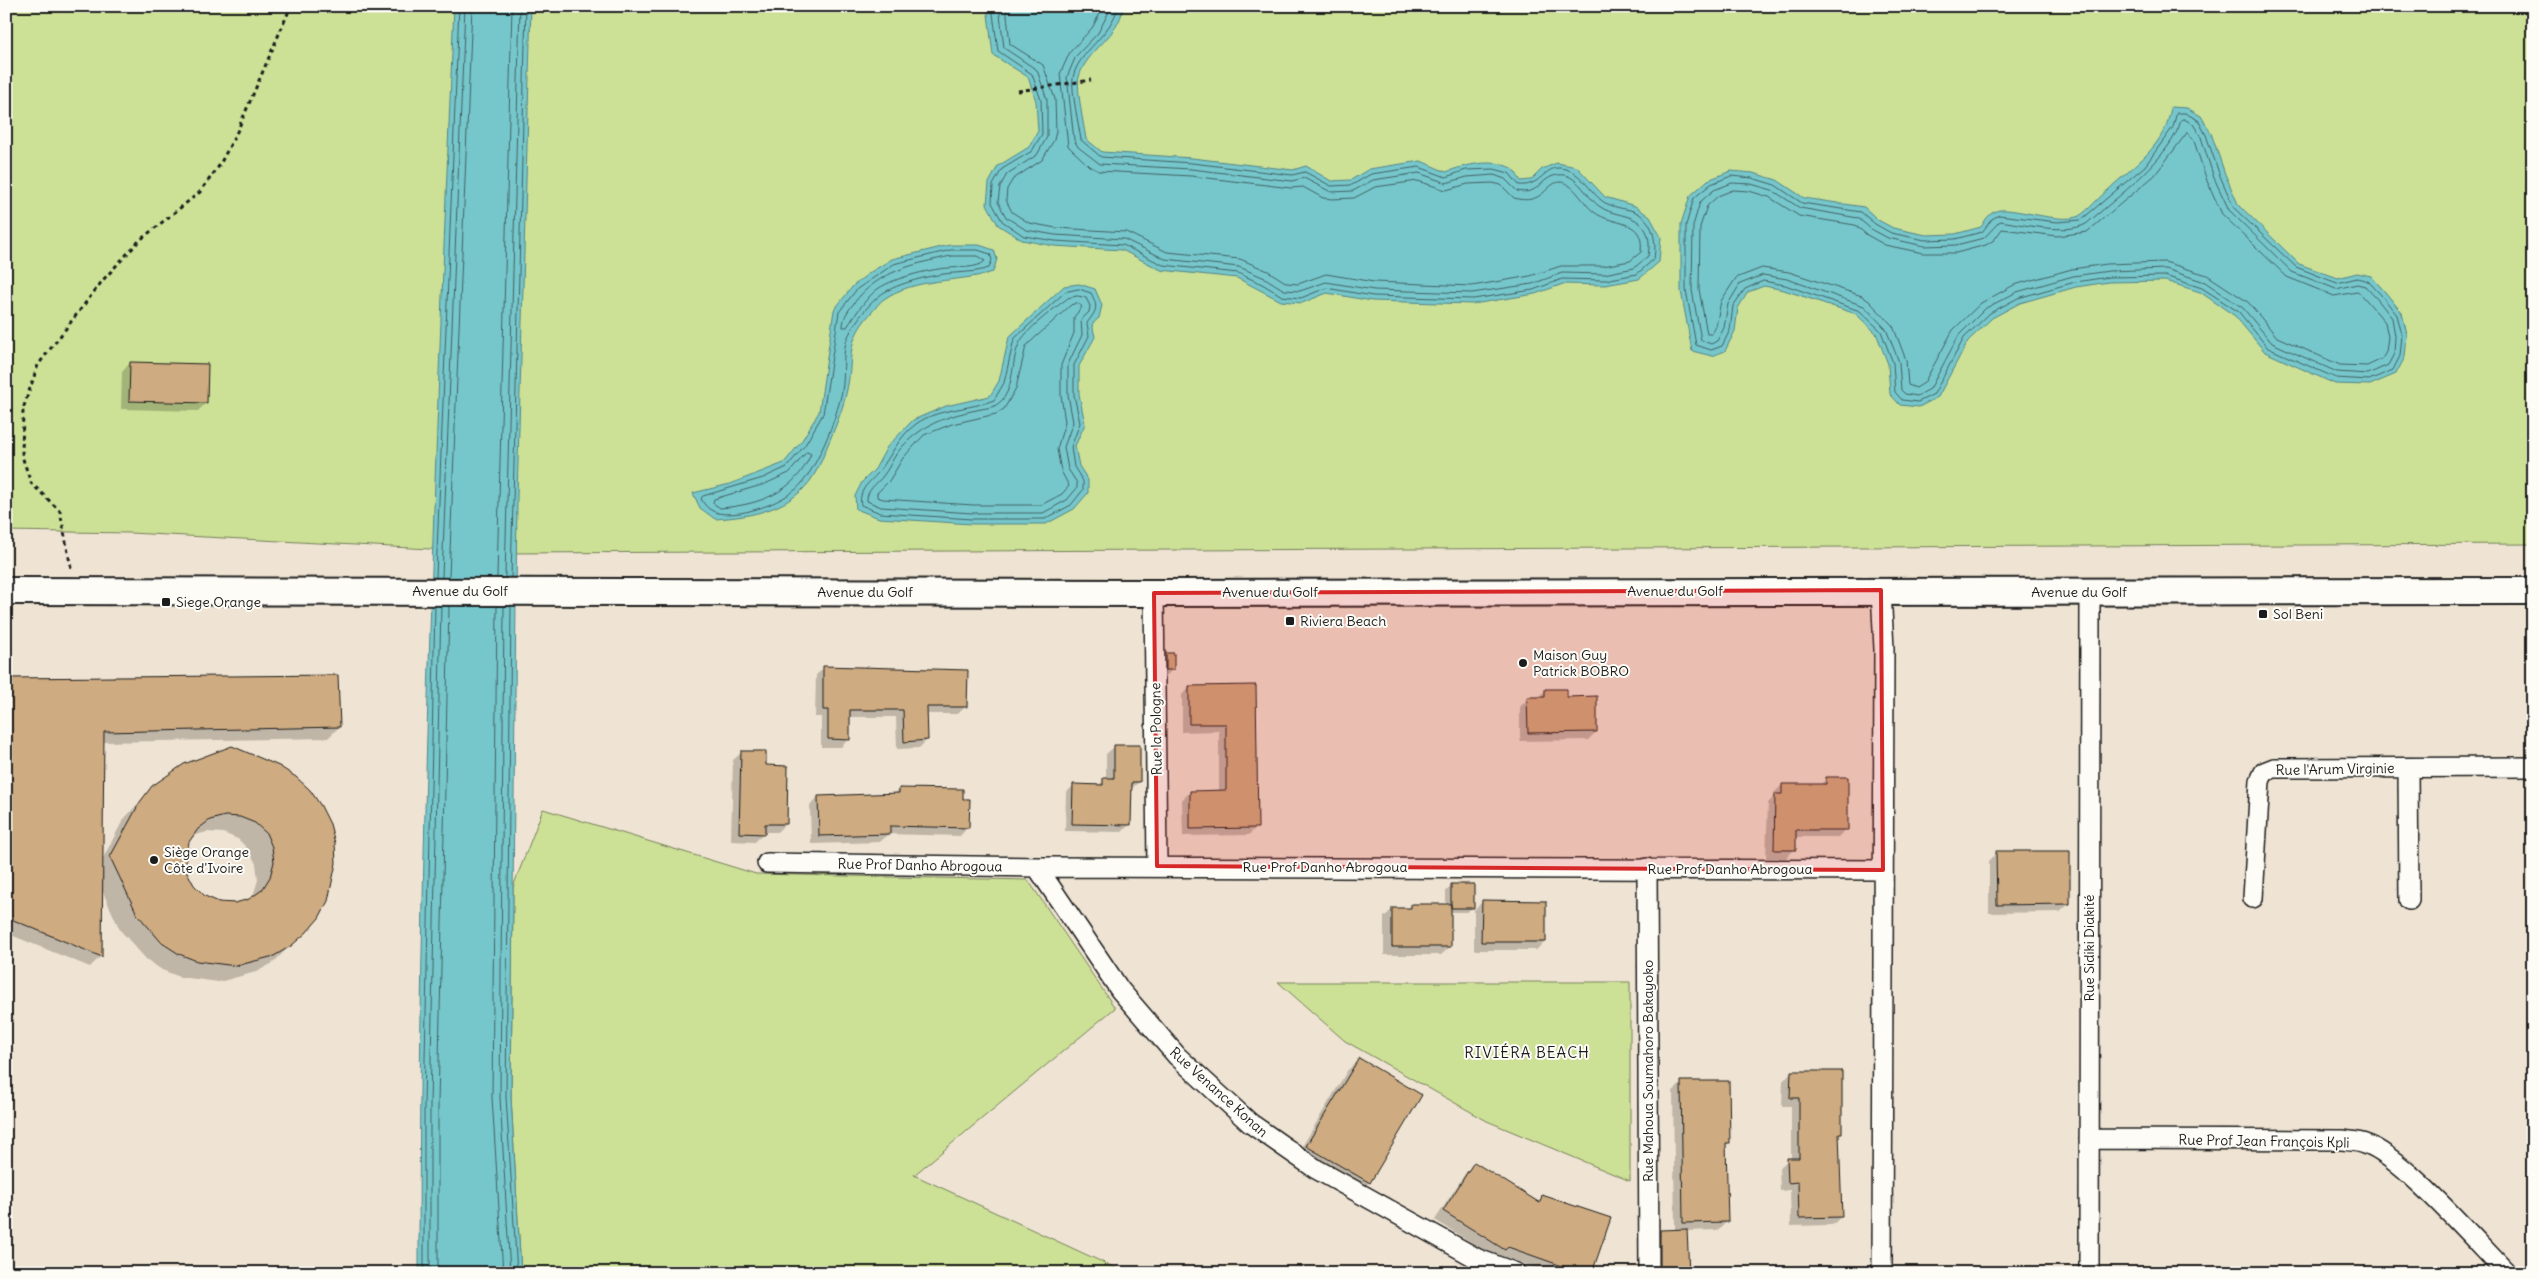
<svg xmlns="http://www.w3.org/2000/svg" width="2539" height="1279" font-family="Delius,sans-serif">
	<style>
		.green { fill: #cce196; stroke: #747e59 }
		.water { fill: #76c7cc; stroke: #528386 }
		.shadow { fill: #0003; fill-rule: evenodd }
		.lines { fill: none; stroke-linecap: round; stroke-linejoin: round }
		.shore { stroke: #406062; stroke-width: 1 }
		.building { fill: #ceab80; stroke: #1c1c1c; fill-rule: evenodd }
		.minor-casing { stroke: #1c1c1c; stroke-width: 22 }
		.secondary-casing { stroke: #1c1c1c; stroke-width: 30 }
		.path { stroke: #1c1c1c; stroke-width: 3; stroke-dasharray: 4 4; stroke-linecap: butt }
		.minor { stroke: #fdfcf7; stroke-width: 19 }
		.secondary { stroke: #fdfcf7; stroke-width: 26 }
		.marked { fill: #d62828; fill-opacity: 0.2; stroke: #d62828; stroke-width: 4; stroke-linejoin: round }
		.poi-dot { fill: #1c1c1c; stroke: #fdfcf7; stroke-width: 2 }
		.labels { text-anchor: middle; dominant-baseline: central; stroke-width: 4; stroke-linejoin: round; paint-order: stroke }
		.street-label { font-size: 14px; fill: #1c1c1c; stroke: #fdfcf7 }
		.poi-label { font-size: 14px; fill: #1c1c1c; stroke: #fdfcf7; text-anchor: start }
		.neighbourhood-label { font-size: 15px; letter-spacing: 1px; fill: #1c1c1c; stroke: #fdfcf7 }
	</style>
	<rect width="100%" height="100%" fill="#efe4d3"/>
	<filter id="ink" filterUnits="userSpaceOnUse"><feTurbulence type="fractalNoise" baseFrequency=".02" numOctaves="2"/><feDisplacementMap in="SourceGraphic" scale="10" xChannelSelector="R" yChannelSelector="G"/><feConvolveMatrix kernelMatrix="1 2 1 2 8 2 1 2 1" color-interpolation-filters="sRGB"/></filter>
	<g filter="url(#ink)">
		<path class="green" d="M6 6H2533V544L505 553 130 533 6 531Z
			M543 809 756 874 1028 880 1115 1008 914 1175 1126 1273H521L511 1097 513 887Z
			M1278 982H1630V1181L1487 1121 1345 1041Z"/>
		<path class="water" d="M454 6H531L517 497 511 1097 521 1273H419C419 850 436 428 454 6Z
			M987 6H1123C1121 36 1086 50 1079 77 1076 88 1084 126 1086 139L1102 152 1192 158 1293 170 1306 166 1331 181 1351 180 1369 169 1421 161 1446 172C1465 165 1492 158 1511 168 1515 170 1518 177 1521 181L1531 180 1542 169 1557 163 1577 167 1605 197 1635 206 1650 217 1661 237 1659 262 1639 279 1605 285 1563 284 1535 294 1473 304 1372 301 1327 293 1302 303 1281 301 1237 278 1161 270 1122 250 1054 246 1022 240 998 225 987 204 989 183 998 166 1029 147 1038 131 1036 101 1028 77 993 55Z
			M2171 107 2187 108 2201 116 2211 133 2225 174 2238 204 2299 264 2338 278 2357 273 2371 276 2386 293 2402 313 2407 335 2405 357 2396 374 2370 385 2335 384 2265 352 2235 316 2200 292 2165 281 2109 282 2076 287 2020 303 1992 318 1968 341 1938 397 1919 407 1900 405 1890 394 1888 364 1876 333 1856 314 1784 290 1764 286 1748 292 1738 308 1735 331 1725 351 1712 356 1692 351 1681 291V224L1690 196 1708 180 1731 171 1753 173 1777 180 1804 198 1864 207 1878 220 1893 228 1926 235 1955 234 1981 227C1985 221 1988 214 1996 211 2009 205 2060 225 2079 216 2089 210 2099 197 2108 190 2134 165 2166 146 2171 107Z
			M950 245H979L994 250 997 259 993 272C958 283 916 277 884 299 879 302 875 309 871 313 843 344 855 359 846 394 842 412 834 430 827 447 823 456 820 466 814 475 794 509 751 517 715 519L700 508 693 493 730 484 784 463 801 442 819 412 834 310 853 286 869 273 892 259Z
			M1079 284 1095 289 1102 305 1099 318 1092 324 1095 337 1079 366V394L1085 424 1075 446 1079 466 1088 480V493L1074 509 1046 524H972L879 518 856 509 855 496 862 482 875 469 887 447 913 420 946 406 990 396 999 381 1009 337 1064 286Z"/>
		<path class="shadow" d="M130 363 206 403 198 411 121 409 122 372Z
			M1166 654 1172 670 1167 675H1161V660Z
			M824 668 966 706 958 714H926L927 740 919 748 897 749 896 717H849V739L841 747H821V717H815L816 675Z
			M6 679 339 727 328 738 102 742V860L123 820 153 787 232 748 318 917 273 963 256 972 219 982 180 977 162 970 146 959 120 930 102 890 101 956 90 967 6 933ZM207 832 223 833 238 839 249 850 256 864 258 880 252 899 235 904 219 903 205 897 193 886 186 872 185 856 188 841 192 836Z
			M1254 686 1256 827 1249 835 1183 836 1182 800 1190 792 1219 791V731L1182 732V695L1189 687Z
			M1546 690 1566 698 1596 732 1588 740 1520 741V707L1528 698H1537Z
			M1114 747 1139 782 1131 789 1129 825 1122 832 1065 831 1066 793 1073 786H1097L1106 779V754Z
			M742 752 765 767 786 823 777 832H764L755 842 731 841 733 760Z
			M1827 778 1846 829 1838 837H1794V850L1786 858H1766L1768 803 1774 797V793L1782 785H1820Z
			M899 789 962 800 968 827 960 836 888 834 880 842 811 844 810 805 818 797 894 795Z
			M1997 853 2069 904 2060 912 1989 913V861Z
			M1452 886 1473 907 1467 912H1450V947L1441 955H1384V917L1393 909H1408L1411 906H1446V891Z
			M1482 902 1545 942 1536 950H1474V910Z
			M1359 1059 1369 1182 1358 1194 1296 1157 1347 1071Z
			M1791 1072 1841 1132 1838 1135 1841 1217 1832 1225 1791 1226 1790 1190 1780 1191 1779 1168 1788 1160 1791 1159V1106H1782L1783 1081Z
			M1682 1083 1729 1142 1725 1146 1727 1222 1718 1230 1685 1231 1687 1272 1743 1269V1273H1652V1239L1661 1231 1675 1230 1673 1091Z
			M1474 1163 1537 1203 1543 1196 1591 1273H1550L1499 1255 1496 1258 1435 1220 1466 1172Z"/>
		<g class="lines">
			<path class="shore" d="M992 6 998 51 1032 74 1041 100 1042 134 1032 151 1002 169 993 185 992 203 1002 221 1024 236 1055 241 1123 245 1163 265 1238 273 1262 284 1282 296 1301 298 1326 288 1373 296 1473 299 1533 290 1562 279 1605 280 1637 274 1654 259C1657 240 1653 216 1630 210 1620 208 1608 206 1601 200 1587 188 1580 170 1560 168 1543 167 1541 187 1519 185L1509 173 1494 169 1466 170 1446 177 1419 167 1371 174 1352 185 1331 186 1305 172 1292 175 1192 163 1101 157 1081 140C1079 126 1071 91 1073 78 1077 52 1112 36 1118 6
				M999 6 1004 48 1037 70 1047 100V137L1037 155 1007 174 1000 187 998 202 1006 217 1026 230 1055 235 1124 239 1165 259 1239 267 1265 278 1284 290 1300 291 1326 282 1374 290 1472 293 1532 284 1562 273 1604 274 1634 268 1648 256C1650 244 1650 233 1641 224 1629 213 1612 216 1599 206 1586 197 1577 172 1558 175 1540 177 1540 196 1517 191L1505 179 1494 175 1467 177 1446 183 1419 173 1373 180 1353 191 1331 192 1304 178 1292 181 1191 169 1100 164 1078 147 1074 140 1067 77 1076 56 1098 33 1112 6
				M1006 6 1010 44 1043 65 1055 99 1056 131 1054 140 1042 160 1013 179 1007 189 1006 200 1012 212 1029 223 1056 228 1126 232 1167 252 1240 259 1268 271 1287 283 1298 284 1326 274 1374 282 1472 286 1530 276 1561 266H1603L1630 261 1641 252C1645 217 1613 227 1594 212 1584 205 1573 181 1559 182 1545 184 1543 206 1514 198L1501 185 1493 183 1468 184 1446 190 1418 181 1375 187 1354 198 1332 199 1323 198 1303 187 1291 188 1191 176 1099 171 1089 166 1068 146 1060 74 1070 52 1092 28 1104 6
				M2177 113H2185L2198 120 2206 135 2220 176 2234 208 2296 267 2337 283 2357 278 2368 281 2382 296 2397 315 2402 335 2400 356 2393 370 2369 380 2336 378 2268 348 2239 312 2202 288 2165 276 2109 277 2075 282 2018 298 1990 313 1964 338 1934 394 1918 402 1902 400 1895 392 1893 363 1881 331 1860 311 1785 285 1763 281 1745 289 1733 306 1730 330 1722 346 1711 350 1696 345 1686 290V225L1694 198 1711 184 1731 176 1752 178 1775 185 1802 203 1861 212 1875 224 1891 233 1925 240 1955 239 1982 232 1992 219 1999 215 2057 222 2081 220 2145 166 2173 127Z
				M2184 119 2193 124 2201 137 2214 178 2229 210 2292 272 2336 289 2357 284 2365 286 2378 300 2392 318 2395 336 2394 354 2388 365 2368 374 2337 372 2272 343 2243 308 2205 282 2166 269 2109 271 2073 276 2017 292 1986 308 1959 335 1930 389 1917 396 1905 394 1901 390 1899 362 1886 329 1864 306 1787 279 1763 275 1740 284 1728 304 1724 328 1717 341 1711 344 1701 340 1692 290 1693 226 1700 202 1714 190 1732 183 1751 184 1772 190 1800 208 1858 218 1871 229 1888 238 1924 246 1956 245 1984 238 2000 221C2021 224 2067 235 2086 224 2114 200 2173 156 2181 120Z
				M2188 132 2194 141 2207 181 2222 214 2287 277 2334 296 2357 292 2361 294 2385 322 2388 337 2386 352 2382 359 2367 366 2340 365 2277 337 2248 302 2207 275 2165 262 2107 264 2072 269 2014 285 1981 303 1953 330 1924 383 1916 388 1908 385 1906 360 1893 326 1869 301 1862 296 1789 272 1762 268 1736 278 1721 301 1716 326 1712 334H1707L1699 289 1700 227 1707 206 1718 196 1733 190 1749 191 1769 197 1799 216 1855 225 1867 235 1885 245 1923 253H1956L1986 245 1994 240 2002 229 2057 236 2087 232 2154 176Z
				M951 250H978L990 254 992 260 989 268C974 273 959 272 944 274 927 276 892 285 879 296 867 306 851 326 846 342 842 358 845 375 842 391 837 417 816 473 795 490 780 502 758 510 740 513 724 515 708 515 701 498L703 496 763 478 787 467 805 445 823 414 839 312 857 289 894 264Z
				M951 256H977L985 261C977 269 959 267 948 268 930 269 889 279 875 291 864 301 855 315 847 327H843C843 317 848 311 854 303 878 271 914 264 951 256Z
				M1079 289 1091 293C1099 308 1096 311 1087 323L1089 336 1074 365V395L1080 423 1071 447 1074 467 1083 481V490L1071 505 1045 519H972L880 513 861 505C858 490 869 483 878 473 891 457 898 437 916 424 938 408 969 410 994 400L1004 383 1014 339 1065 292Z
				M1078 296 1086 298 1090 306 1089 312 1081 320 1082 335 1068 364V395L1073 422 1064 447 1068 469 1077 483V488L1067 500 1043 513H972L881 507 867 501C866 490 877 484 883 476 889 469 892 460 897 453 922 421 954 414 992 407 1016 398 1010 362 1019 344 1024 331 1056 307 1068 298Z
				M1078 303 1082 307 1074 317V333L1061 365V395L1065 422 1057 449 1061 471 1069 486 1062 494 1041 505H973L883 499 877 497V493L889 481 903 458 924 435 952 424 996 414 1004 409 1016 388 1026 346 1071 305Z
				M807 452 811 454C795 493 758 505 720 508L713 503 714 499 765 484 789 473Z
				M436 577 459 6
				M442 577 465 6
				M449 577 472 6
				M497 577 512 6
				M505 577 520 6
				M511 578 526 6
				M497 606 492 1097 503 1273
				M504 606 500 1097 510 1273
				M511 606 506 1097 517 1273
				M424 1273V1105L435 606
				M430 1273V1105L441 606
				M438 1273V1105L449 606"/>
		</g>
		<path class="building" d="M130 362 208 364 207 403 129 401Z
			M1166 653H1174V670H1166Z
			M823 666 968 670 967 707H927L928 740 904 742 903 710H850V740L828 739V710H823Z
			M338 675 340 727 104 732 102 957 6 917V678Z
			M1256 685 1258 828 1190 829V791L1226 790V724H1189V686Z
			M1545 689H1567V697L1597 696V732L1528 733 1527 697H1545Z
			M1114 745H1140V782H1132L1131 825 1072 824 1073 784 1103 785V778H1114Z
			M232 746 279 766 296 777 310 790 321 806 330 824 335 843 336 863 328 901 319 918 306 933 291 946 274 956 236 966 197 961 179 954 162 943 137 914 110 857 140 802 152 786 184 764ZM225 816 240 817 255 823 266 833 272 847 274 862 270 877 262 890 249 899 235 903 219 902 205 896 194 885 187 872 186 857 189 842 198 829 210 820Z
			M741 751H766V765L788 766 787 824H765V834L739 833Z
			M1826 777H1848V830H1796V850H1774L1775 794H1782V784H1826Z
			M899 788 963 789V799H970L969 828 890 826V834L819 836 818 796 899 793Z
			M1996 851H2070V904L1997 905Z
			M1451 884H1474V908H1451Z
			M1482 900 1546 901V942H1481Z
			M1411 904H1451V947H1392V908H1411Z
			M1359 1058 1422 1095 1370 1183 1306 1146Z
			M1791 1071H1842V1133H1839L1842 1217 1799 1218 1798 1182 1788 1183 1787 1158H1799V1098H1790Z
			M1681 1081H1729L1730 1143H1726L1728 1222 1683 1223Z
			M1474 1162 1540 1203 1542 1195 1611 1218 1592 1273H1582L1508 1247 1505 1250 1443 1211Z
			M1687 1229 1689 1273H1660V1230Z"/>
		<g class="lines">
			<defs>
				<path id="minor" d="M1881 590 1884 649 1882 1273
					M1154 593 1157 866
					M2408 768 2409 900
					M767 863 1037 867 1883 870
					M1037 867 1120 990 1177 1056 1250 1123 1316 1169 1478 1259 1516 1273
					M1647 868 1649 1273
					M2253 898 2260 781 2264 772 2274 768 2533 767
					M2089 1139 2342 1140C2349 1141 2358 1141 2365 1144 2401 1155 2477 1243 2507 1273
					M2089 1273 2090 592"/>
				<path id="secondary" d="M6 591 1154 593 2533 591"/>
			</defs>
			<use href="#minor" class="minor-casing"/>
			<use href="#secondary" class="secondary-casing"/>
			<path class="path" d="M1018 91 1091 80
				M71 568 60 511 31 483 22 456 23 409 38 365 103 280 140 240 200 192 219 166 236 134 291 6"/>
			<use href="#minor" class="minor"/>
			<use href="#secondary" class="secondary"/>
		</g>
	</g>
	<path class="marked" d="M1881 590 1883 870 1157 866 1154 593Z"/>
	<g class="poi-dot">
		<rect x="161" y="597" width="10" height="10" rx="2.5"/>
		<rect x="2258" y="609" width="10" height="10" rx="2.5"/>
		<rect x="1285" y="616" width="10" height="10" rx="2.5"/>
		<circle cx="1523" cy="663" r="5"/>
		<circle cx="154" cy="860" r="5"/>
	</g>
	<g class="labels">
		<g class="street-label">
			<text x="460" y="591">Avenue du Golf</text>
			<text x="1675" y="591">Avenue du Golf</text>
			<text x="865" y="592">Avenue du Golf</text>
			<text x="1270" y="592">Avenue du Golf</text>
			<text x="2079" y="592">Avenue du Golf</text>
			<text transform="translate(1156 729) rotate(-91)">Rue la Pologne</text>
			<text transform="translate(2335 769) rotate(-1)">Rue l'Arum Virginie</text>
			<text transform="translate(920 865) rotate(1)">Rue Prof Danho Abrogoua</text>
			<text x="1325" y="867">Rue Prof Danho Abrogoua</text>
			<text x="1730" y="869">Rue Prof Danho Abrogoua</text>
			<text transform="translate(2089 948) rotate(-90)">Rue Sidiki Diakité</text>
			<text transform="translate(1648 1071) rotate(-90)">Rue Mahoua Soumahoro Bakayoko</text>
			<text transform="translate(1219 1092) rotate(42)">Rue Venance Konan</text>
			<text transform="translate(2264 1141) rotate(1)">Rue Prof Jean François Kpli</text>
		</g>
		<g class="poi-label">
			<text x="176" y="602">Siege Orange</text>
			<text x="2273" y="614">Sol Beni</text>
			<text x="1300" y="621">Riviera Beach</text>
			<text x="1533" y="655">Maison Guy<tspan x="1533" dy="16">Patrick BOBRO</tspan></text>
			<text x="164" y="852">Siège Orange<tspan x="164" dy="16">Côte d'Ivoire</tspan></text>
		</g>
		<g class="neighbourhood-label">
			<text x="1527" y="1052">RIVIÉRA BEACH</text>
		</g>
	</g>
	<rect width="2539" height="1279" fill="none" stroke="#fdfcf7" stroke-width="25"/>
	<rect x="12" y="12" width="2514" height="1254" fill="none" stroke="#1c1c1c" stroke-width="2" filter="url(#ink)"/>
</svg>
